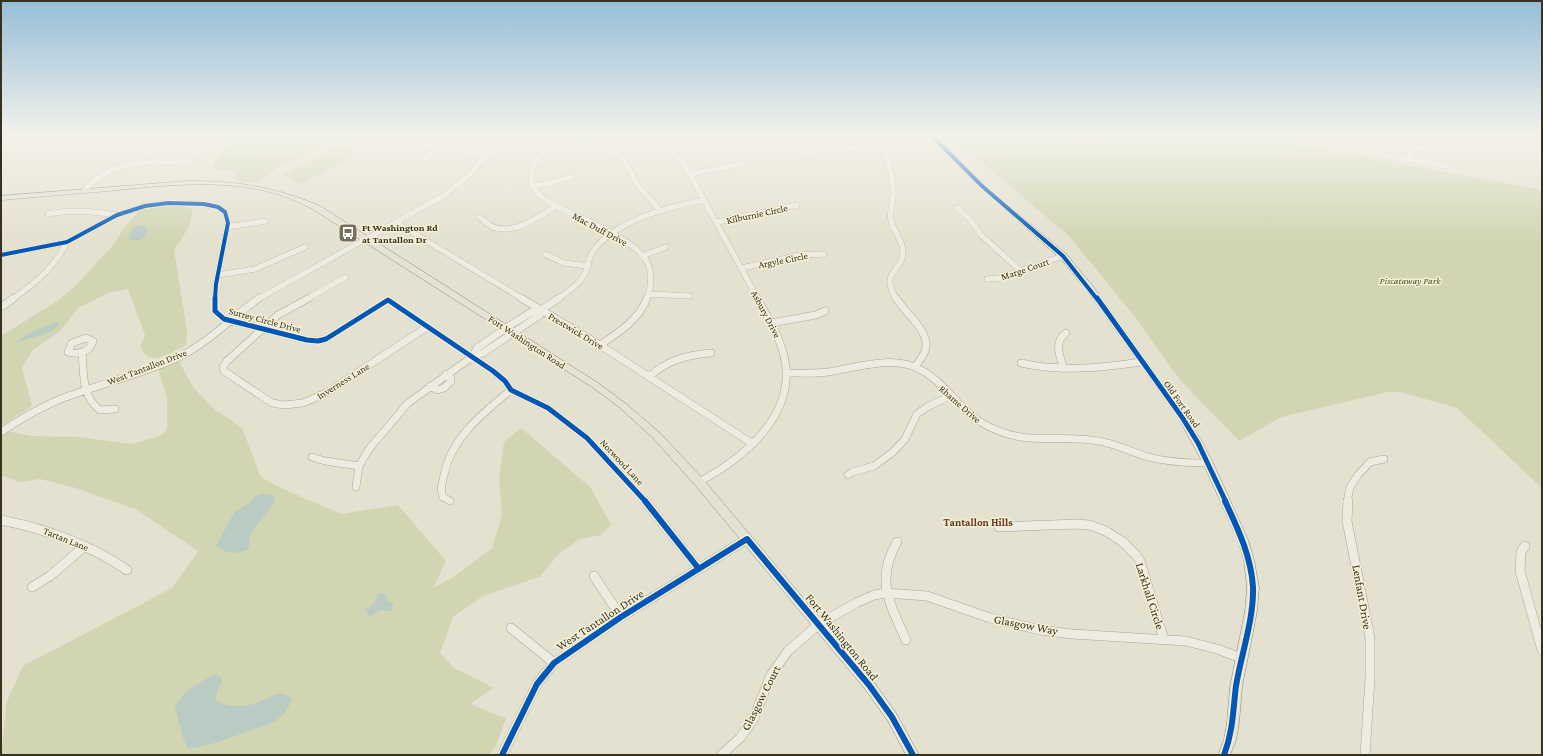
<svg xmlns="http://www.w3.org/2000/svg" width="1543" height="756" font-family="'Crimson Pro',serif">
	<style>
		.green { fill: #d1d5b2 }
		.water { fill: #bacbc3 }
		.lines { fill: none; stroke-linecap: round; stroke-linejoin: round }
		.minor-far2-casing { stroke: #aba698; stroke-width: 6 }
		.minor-far1-casing { stroke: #aba698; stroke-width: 8 }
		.minor-casing { stroke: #aba698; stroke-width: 10 }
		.major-casing { stroke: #908b7f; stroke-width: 1 }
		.minor-far2 { stroke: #eeebe1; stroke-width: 5.5 }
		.minor-far1 { stroke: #eeebe1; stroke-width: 7 }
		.minor { stroke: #eeebe1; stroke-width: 9 }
		.major { fill: #e5e2d3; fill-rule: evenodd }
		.cycleway-far2-casing { stroke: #f5f0d6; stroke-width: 6 }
		.cycleway-far1-casing { stroke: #f5f0d6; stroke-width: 8 }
		.cycleway-casing { stroke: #f5f0d6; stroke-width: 9 }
		.cycleway-far2 { stroke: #0057b8; stroke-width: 4 }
		.cycleway-far1 { stroke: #0057b8; stroke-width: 5 }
		.cycleway { stroke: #0057b8; stroke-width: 6 }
		.labels { text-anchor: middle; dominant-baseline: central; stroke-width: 3; stroke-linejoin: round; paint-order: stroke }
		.street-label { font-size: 10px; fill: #3a3020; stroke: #f5f0d6 }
		.poi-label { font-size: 10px; font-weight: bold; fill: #3a3020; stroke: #f5f0d6; text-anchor: start }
		.park-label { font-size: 10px; font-style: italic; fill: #445627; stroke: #f5f0d6 }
		.neighbourhood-label { font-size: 11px; font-weight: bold; fill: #663720; stroke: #f5f0d6 }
		.near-street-label { font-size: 12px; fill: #3a3020; stroke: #f5f0d6 }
	</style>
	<rect width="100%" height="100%" fill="#e5e1d0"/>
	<path class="green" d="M236 136H354L347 141 339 140 331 142 276 169 257 183 237 181 234 176 236 171 213 169 215 162Z
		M948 136H1062L1080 144 1105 141 1114 136H1292L1294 144 1542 190V488L1457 408 1400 392H1388L1281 417 1239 441 1181 381 1131 312 1069 236 990 169Z
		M340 146 358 154 301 184 283 175Z
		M177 205 193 209 189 227 174 250 187 331 186 345C177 350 156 363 147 356 144 354 142 349 140 346L145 335 128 289 108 293 78 308 61 330 32 351 22 368 32 406 1 426V336L59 300 79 282 115 243 123 229 139 211 152 206Z
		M178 360 194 388 213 408 242 428 261 477 279 487 341 514 398 505 446 561 433 588 455 576 492 548 502 515 499 479 504 442 521 428 591 488 611 525 601 535 580 539 560 553 539 577 483 596 453 617 440 653 454 668 493 688 471 704 506 719 496 745 489 755H1L7 701 23 666 172 588 198 551 137 510 76 488 40 479 19 482 1 475V430L32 436 79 437 131 444 158 437 167 430V399L158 368Z"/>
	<path class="water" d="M137 225 148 228 145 237 139 241 128 239 132 229Z
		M57 322 59 325 50 332 15 343 32 332Z
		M263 494 273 495 275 500C269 514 260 519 253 531 249 537 250 543 248 550 235 554 227 554 216 546L234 513 249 503 255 496Z
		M379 593 387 594 386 598 390 603H394L391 611H379L370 617 365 610 374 604Z
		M213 675H217L221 677 222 682 218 690 215 700C225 706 238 707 249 705 263 703 281 685 292 700L285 713 277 720 267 725 215 743 188 749 183 738 175 706C184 690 197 684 213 675Z"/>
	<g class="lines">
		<defs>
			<path id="minor-far2" d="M385 136 386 139 391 141 488 155
				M555 136C538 158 515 180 547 201 573 216 634 237 647 262 653 274 651 287 647 299
				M557 136 590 142 616 153 627 165 639 187 660 210
				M657 136 678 156 688 171 758 299
				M874 136C887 152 894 175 893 196 893 204 889 212 891 220 893 231 903 240 903 252 903 272 879 270 896 299
				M1326 136 1332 139 1335 136
				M1343 136 1347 146 1353 150 1447 166
				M785 148 807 153 841 149 882 147
				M1408 149 1423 148 1442 152
				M1410 160 1409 139 1436 142
				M424 161 438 147
				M690 174 743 164
				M532 187 573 177
				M84 191C111 159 150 162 188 161L212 136
				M957 208 968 217 982 236 1020 270
				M48 214C71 209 94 211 117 215
				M480 217C502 243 533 221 556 206
				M717 222 797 205
				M397 223 523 299
				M227 227 266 221
				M545 254 564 263 589 266
				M1 255 67 242 117 215 145 206 168 203 204 204 218 207 225 212 228 223 216 284 215 299
				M642 256 666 247
				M742 268 800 255 824 254
				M218 275 255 269 305 247
				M987 279 1000 278 1063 256
				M649 294 689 296
				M13 299C35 283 55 267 67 242
				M258 299 445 195 469 175 504 136
				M307 299 346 277
				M558 299C568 291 581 284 586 271 588 264 589 257 593 251 616 220 669 207 704 200"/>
			<path id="minor-far1" d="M215 298V311L224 319 307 340 318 341 326 339 388 300 493 371 505 381 511 390 548 408 587 438 646 502
				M309 298 278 315 227 361 223 367 224 371 272 403 284 405 303 403 328 392 427 327
				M521 298 600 345 753 444
				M896 298C904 312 932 332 925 351 923 357 918 362 915 367
				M1 307 14 298
				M541 310 559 298
				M771 323 816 315 825 311
				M86 338 93 341C90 352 78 355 68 352L72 343Z
				M600 345C618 333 640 319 647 298
				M82 352C84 373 81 396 100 410L115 409
				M472 357 477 348 506 328 533 311 541 310
				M1021 363C1061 372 1100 368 1141 362
				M1064 369C1060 357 1053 342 1066 333
				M786 373C800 373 814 374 828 372 855 368 885 357 912 366 942 376 957 409 984 424 1027 448 1056 433 1099 441 1115 444 1130 451 1145 456 1165 462 1187 463 1208 463
				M649 377C667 360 687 355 711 353
				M430 386 437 390 444 388 451 381V378L446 374
				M1 432C22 418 42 406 66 397 104 383 144 373 181 356 210 341 233 317 259 298
				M312 457 325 461 359 466
				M848 475 852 472 874 466 893 452 905 439 917 414 927 407 950 396
				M699 482C744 458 798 414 784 356 779 335 767 316 757 298
				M356 487 359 466 369 449 408 403 472 357 483 353 540 315 541 310
				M450 501 443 497C440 490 442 483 444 475 451 438 483 413 511 390
				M1347 502 1350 487 1358 475 1370 462 1384 459"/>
			<path id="minor" d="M645 501 699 569
				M1348 501 1347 521 1370 638V678L1365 755
				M1 520C46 529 89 544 127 570
				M999 527 1078 524 1089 525 1104 530 1123 542 1136 555 1140 561 1164 640
				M897 542C875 580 890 604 906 640
				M1525 546 1521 552 1520 571 1542 650
				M594 576 621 617
				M32 587 50 576 85 546
				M511 628 554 663
				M502 755 537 684 554 663 621 617 747 539
				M721 755 740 738 753 720 771 675 788 651 819 624 856 603 874 595 886 593 927 596 990 618 1040 630 1072 634 1186 641 1217 649 1241 658"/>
			<path id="major" d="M929 136H936L984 185 1066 254 1092 285 1185 415 1201 440 1213 463 1248 540 1254 560 1259 588 1257 611 1242 687 1239 723 1236 740 1230 755H1218L1224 740 1227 723 1230 687 1245 611 1247 588 1244 560 1238 540 1203 463 1179 419 1086 289 1060 258 980 187Z
				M187 181C237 181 273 186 320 206L598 383 625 403 659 432 703 479 873 681 896 713 919 755H906L888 721 865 689 695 485 653 438 619 407 592 387 314 210C299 202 283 195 266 191 214 179 160 186 108 191 72 194 37 197 1 200V196Z"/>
		</defs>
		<use href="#minor-far2" class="minor-far2-casing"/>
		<use href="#minor-far1" class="minor-far1-casing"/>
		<use href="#minor" class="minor-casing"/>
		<use href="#major" class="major-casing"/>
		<use href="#minor-far2" class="minor-far2"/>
		<use href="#minor-far1" class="minor-far1"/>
		<use href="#minor" class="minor"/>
		<use href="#major" class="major"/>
		<defs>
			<path id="cycleway-far2" d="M932 136 982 186 1063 256 1097 299
				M1 255 67 242 117 215 145 206 168 203 204 204 218 207 225 212 228 223 216 284 215 299"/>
			<path id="cycleway-far1" d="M215 298V311L224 319 307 340 318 341 326 339 388 300 493 371 505 381 511 390 548 408 587 438 646 502
				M1097 298 1182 417 1198 443 1226 502"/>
			<path id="cycleway" d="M645 501 699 569
				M502 755 537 684 554 663 621 617 747 539 869 685 892 717 913 755
				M1224 755C1233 732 1233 710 1236 686 1241 655 1254 619 1253 587 1251 556 1238 529 1225 501"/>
		</defs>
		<use href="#cycleway-far2" class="cycleway-far2-casing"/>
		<use href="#cycleway-far1" class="cycleway-far1-casing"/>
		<use href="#cycleway" class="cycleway-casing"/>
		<use href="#cycleway-far2" class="cycleway-far2"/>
		<use href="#cycleway-far1" class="cycleway-far1"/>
		<use href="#cycleway" class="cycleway"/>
	</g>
	<linearGradient id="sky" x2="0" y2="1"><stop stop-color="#95bdd9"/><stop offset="0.56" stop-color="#f3f2ea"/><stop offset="1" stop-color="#f3f2ea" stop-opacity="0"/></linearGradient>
	<rect width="1543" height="242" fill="url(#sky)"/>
	<defs>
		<symbol id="bus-square" viewBox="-11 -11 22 22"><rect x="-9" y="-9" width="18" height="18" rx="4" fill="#766e5e" stroke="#f5f0d6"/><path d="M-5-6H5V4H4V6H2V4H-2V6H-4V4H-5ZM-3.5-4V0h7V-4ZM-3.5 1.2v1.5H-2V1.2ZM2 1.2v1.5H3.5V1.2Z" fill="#fff"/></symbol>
	</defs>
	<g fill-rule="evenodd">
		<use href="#bus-square" x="337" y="222" width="22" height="22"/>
	</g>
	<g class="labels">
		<g class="street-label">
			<text transform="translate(757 214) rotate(-12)">Kilburnie Circle</text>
			<text transform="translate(600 229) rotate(28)">Mac Duff Drive</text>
			<text transform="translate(783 260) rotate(-11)">Argyle Circle</text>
			<text transform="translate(1025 269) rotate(-19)">Marge Court</text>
			<text transform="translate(766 314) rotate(62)">Asbury Drive</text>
			<text transform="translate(265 320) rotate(15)">Surrey Circle Drive</text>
			<text transform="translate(576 331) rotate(31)">Prestwick Drive</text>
			<text transform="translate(527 342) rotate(33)">Fort Washington Road</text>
			<text transform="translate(147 367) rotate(-21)">West Tantallon Drive</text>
			<text transform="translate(343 381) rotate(-32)">Inverness Lane</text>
			<text transform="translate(960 404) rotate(41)">Rhame Drive</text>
			<text transform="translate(1182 404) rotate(55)">Old Fort Road</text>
			<text transform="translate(622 462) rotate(47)">Norwood Lane</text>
			<text transform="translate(66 539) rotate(22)">Tartan Lane</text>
		</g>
		<g class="poi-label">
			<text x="362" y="227">Ft Washington Rd<tspan x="362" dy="12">at Tantallon Dr</tspan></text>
		</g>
		<g class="park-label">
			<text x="1410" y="280">Piscataway Park</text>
		</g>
		<g class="neighbourhood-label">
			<text x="978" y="522">Tantallon Hills</text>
		</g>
		<g class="near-street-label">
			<text transform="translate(1150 596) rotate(72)">Larkhall Circle</text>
			<text transform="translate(1362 597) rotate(80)">Lenfant Drive</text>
			<text transform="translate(600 620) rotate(-33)">West Tantallon Drive</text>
			<text transform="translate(1026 625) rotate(11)">Glasgow Way</text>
			<text transform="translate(842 637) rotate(51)">Fort Washington Road</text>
			<text transform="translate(761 698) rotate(-63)">Glasgow Court</text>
		</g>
	</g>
	<rect width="1543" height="756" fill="none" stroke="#3a3020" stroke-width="4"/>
</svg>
